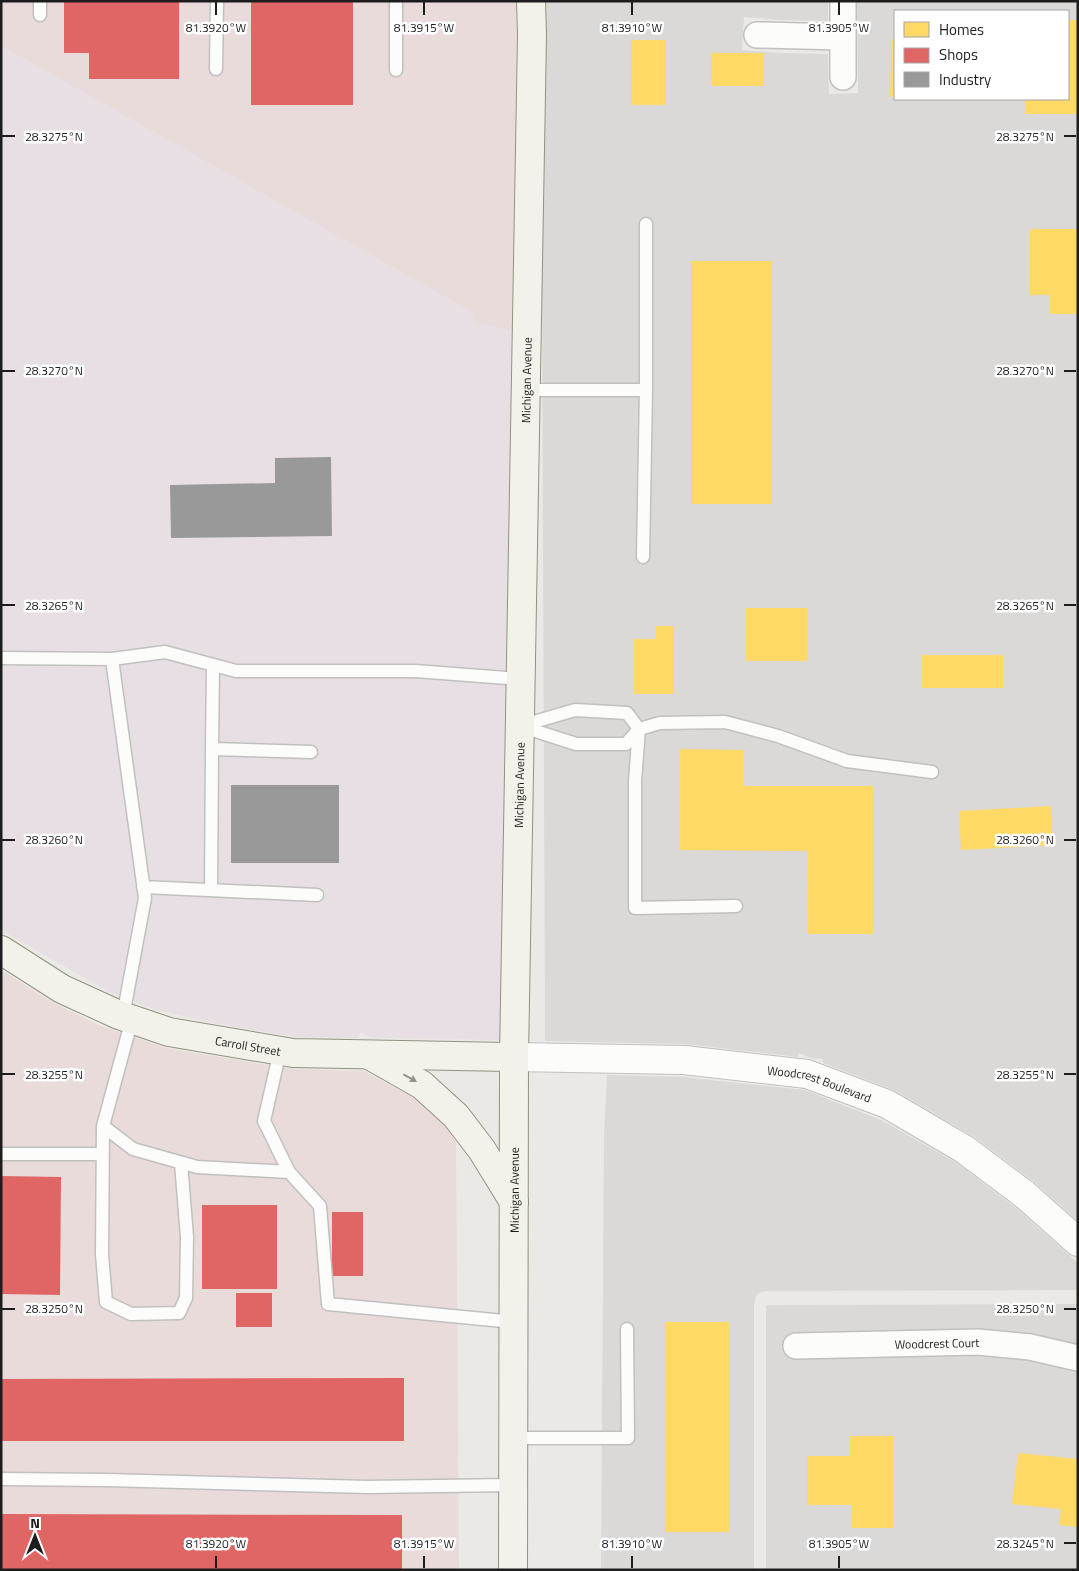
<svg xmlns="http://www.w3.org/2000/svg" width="1079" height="1571" font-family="'Titillium Web',sans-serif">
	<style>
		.residential { fill: #dad9d7; fill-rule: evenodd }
		.commercial { fill: #e8dbd9 }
		.industrial { fill: #e8dfe4 }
		.homes { fill: #ffd966 }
		.shops { fill: #e06666 }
		.industry { fill: #999 }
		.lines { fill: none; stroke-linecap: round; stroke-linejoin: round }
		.service-casing { stroke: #c1c0be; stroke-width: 15 }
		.minor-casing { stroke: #c1c0be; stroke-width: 28 }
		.tertiary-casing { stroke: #c1c0be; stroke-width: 30 }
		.secondary-casing { stroke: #919280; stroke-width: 30 }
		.service { stroke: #fcfcfb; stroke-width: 12 }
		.minor { stroke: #fcfcfb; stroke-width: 25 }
		.tertiary { stroke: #fcfcfb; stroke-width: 28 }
		.secondary { stroke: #f2f2eb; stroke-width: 28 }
		.oneway { fill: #92928e }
		.ticks { fill: none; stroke: #1d1d1d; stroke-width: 2 }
		.labels { text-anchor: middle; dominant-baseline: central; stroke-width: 5; stroke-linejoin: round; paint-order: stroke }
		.street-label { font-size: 12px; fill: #1d1d1d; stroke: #fff }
		.ticks-label { font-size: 12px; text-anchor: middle; fill: #1d1d1d; stroke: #fff; stroke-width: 5; stroke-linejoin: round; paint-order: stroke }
	</style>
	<rect width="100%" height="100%" fill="#ebe9e6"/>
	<path class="residential" d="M545 1H828V21L781 20 744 17 742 50 780 53 828 54 829 94 858 93 857 1H1078V1221L1033 1181 973 1136 894 1090 823 1063V1059L811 1058 799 1053 798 1057 685 1044 545 1041 542 278 546 35ZM895 11H1068V99H895Z
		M607 1075 683 1077 805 1090 881 1120 957 1163 1016 1208 1078 1263V1290L766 1291 759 1293 756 1296 754 1305V1570H601L604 1136Z
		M1078 1304V1570H766V1305Z"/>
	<path class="commercial" d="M1 1H516L517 35 512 330 473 323V313L1 46Z
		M1 970 55 1004 101 1026 166 1048 291 1069 364 1071 414 1098 446 1127 456 1142 459 1570H1Z"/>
	<path class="industrial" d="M1 46 473 313V323L512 330 500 1040 371 1038 361 1032 358 1038 295 1037 213 1023 153 1009 107 991 1 930Z"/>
	<path class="homes" d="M1068 20H1078V114H1025V99H1068Z
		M892 39H895V97H890Z
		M631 40H666V105H631Z
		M711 53H764V86H711Z
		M1030 229H1078V314H1050V295H1030Z
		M691 261H772V504H691Z
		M746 608H807V661H746Z
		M656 626H674V694H634V639H656Z
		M922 655H1003V688H922Z
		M680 749 744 750V786H873V934H807L808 851 680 850Z
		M1051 806 1053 845 961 850 959 811Z
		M665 1322H729V1532H665Z
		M850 1436H894V1528H852V1505H807V1456H850Z
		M1018 1453 1078 1459V1527L1059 1525 1061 1509 1012 1504Z"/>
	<path class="shops" d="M64 1H179V79H89V53H64Z
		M251 1H353V105H251Z
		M1 1176 61 1177 60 1295 1 1294Z
		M202 1205H277V1289H202Z
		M332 1212H363V1276H332Z
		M236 1293H272V1327H236Z
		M404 1378V1441H1V1379Z
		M1 1514 402 1515V1570H1Z"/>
	<path class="industry" d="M331 457 332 536 171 538 170 485 275 483V458Z
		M231 785H339V863H231Z"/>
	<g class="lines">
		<defs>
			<path id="service" d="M40 1V15
				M396 1V70
				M216 69 217 1
				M526 390H646
				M643 557 646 390V224
				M1 658 112 659
				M213 665 212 749 311 752
				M575 710 627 713 639 729 626 744H576L520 726Z
				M143 887 317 895
				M211 890 212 749
				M736 906 635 908V781L639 729 660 723 725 722 778 736 847 761 932 772
				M123 1016 145 898 112 659 165 652 236 671H415L521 679
				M132 1019 103 1126 133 1149 197 1167 289 1172
				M280 1051 264 1121 289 1172 320 1206 328 1304 514 1322
				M103 1126 102 1254 106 1302 131 1314 179 1313 186 1298 187 1237 181 1163
				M1 1154H102
				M513 1438H628L627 1329
				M1 1479 106 1480 368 1487 513 1485"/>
			<g id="minor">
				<path d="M843 1V77"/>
				<path d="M757 35 842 37"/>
				<path id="s1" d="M796 1346 978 1342 1030 1347 1078 1358"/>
			</g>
			<g id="tertiary">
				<path id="s2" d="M514 1057 684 1060 807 1074 887 1104 964 1149 1024 1194 1078 1242"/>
			</g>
			<g id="secondary">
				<path id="s3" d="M1 950 62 989 119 1015 169 1032 293 1053 514 1057"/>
				<path d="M371 1056 422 1085 456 1116 482 1150 514 1202"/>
				<path id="s4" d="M513 1570 514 1057 532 35 531 1"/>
			</g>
		</defs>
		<use href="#service" class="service-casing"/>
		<use href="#minor" class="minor-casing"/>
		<use href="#tertiary" class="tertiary-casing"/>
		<use href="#secondary" class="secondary-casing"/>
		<use href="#service" class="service"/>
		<use href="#minor" class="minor"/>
		<use href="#tertiary" class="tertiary"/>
		<use href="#secondary" class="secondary"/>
	</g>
	<defs><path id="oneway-solid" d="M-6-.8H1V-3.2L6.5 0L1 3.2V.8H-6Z" transform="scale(1.25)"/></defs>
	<use class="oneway" href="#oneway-solid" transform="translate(410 1078) rotate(29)"/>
	<path class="ticks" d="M216 2V15M424 2V15M632 2V15M839 2V15M2 136H15M1064 136H1076M2 371H15M1064 371H1076M2 605H15M1064 605H1076M2 840H15M1064 840H1076M2 1074H15M1064 1074H1076M2 1309H15M1064 1309H1076M1064 1543H1076M216 1556V1568M424 1556V1568M632 1556V1568M839 1556V1568"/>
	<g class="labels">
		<g class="street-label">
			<text stroke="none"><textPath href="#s4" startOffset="1190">Michigan Avenue</textPath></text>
			<text stroke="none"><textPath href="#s4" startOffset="785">Michigan Avenue</textPath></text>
			<text stroke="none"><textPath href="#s3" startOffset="268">Carroll Street</textPath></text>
			<text stroke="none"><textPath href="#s2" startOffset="308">Woodcrest Boulevard</textPath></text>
			<text stroke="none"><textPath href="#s4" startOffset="380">Michigan Avenue</textPath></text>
			<text stroke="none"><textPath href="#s1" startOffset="141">Woodcrest Court</textPath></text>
		</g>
	</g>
	<g class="ticks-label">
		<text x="216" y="32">81.3920°W</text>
		<text x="424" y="32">81.3915°W</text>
		<text x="632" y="32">81.3910°W</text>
		<text x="839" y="32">81.3905°W</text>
		<text x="54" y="141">28.3275°N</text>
		<text x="1025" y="141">28.3275°N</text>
		<text x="54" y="375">28.3270°N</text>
		<text x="1025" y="375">28.3270°N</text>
		<text x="54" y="610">28.3265°N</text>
		<text x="1025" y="610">28.3265°N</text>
		<text x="54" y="844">28.3260°N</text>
		<text x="1025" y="844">28.3260°N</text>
		<text x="54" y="1079">28.3255°N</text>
		<text x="1025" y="1079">28.3255°N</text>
		<text x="54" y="1313">28.3250°N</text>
		<text x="1025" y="1313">28.3250°N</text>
		<text x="1025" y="1548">28.3245°N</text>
		<text x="216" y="1548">81.3920°W</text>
		<text x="424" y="1548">81.3915°W</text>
		<text x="632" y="1548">81.3910°W</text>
		<text x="839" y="1548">81.3905°W</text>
	</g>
	<rect width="1079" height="1571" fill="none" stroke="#1d1d1d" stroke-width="5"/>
	<rect x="894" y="10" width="175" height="90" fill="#ffffff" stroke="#a5a5a5"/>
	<rect x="904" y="22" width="25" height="15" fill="#ffd966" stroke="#a5a5a5"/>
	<text x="939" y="35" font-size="15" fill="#1d1d1d">Homes</text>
	<rect x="904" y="48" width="25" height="15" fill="#e06666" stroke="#a5a5a5"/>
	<text x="939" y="60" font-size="15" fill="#1d1d1d">Shops</text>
	<rect x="904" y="72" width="25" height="15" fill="#999999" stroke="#a5a5a5"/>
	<text x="939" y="85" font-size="15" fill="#1d1d1d">Industry</text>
	<g transform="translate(35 1536)" stroke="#ffffff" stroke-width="4" paint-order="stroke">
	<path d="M0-4L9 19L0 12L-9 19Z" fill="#1d1d1d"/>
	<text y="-8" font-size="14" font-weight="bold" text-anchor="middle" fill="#1d1d1d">N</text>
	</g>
</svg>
